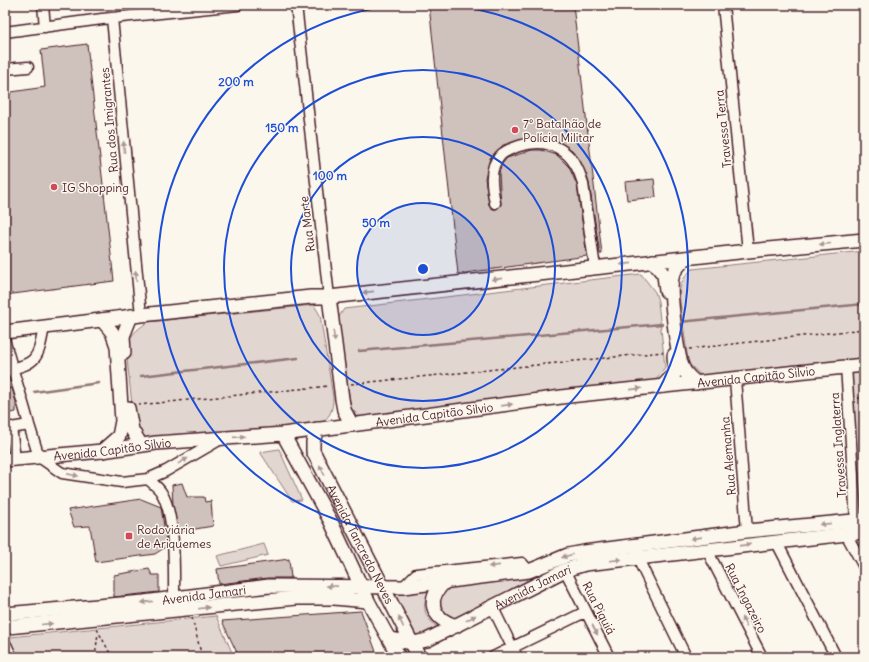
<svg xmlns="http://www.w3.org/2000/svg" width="869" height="662" font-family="Delius,sans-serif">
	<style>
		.green { fill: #e2d7d0; stroke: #967b7e }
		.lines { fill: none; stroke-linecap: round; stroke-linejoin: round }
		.stream { stroke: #907477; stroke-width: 2.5 }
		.building { fill: #cfc2bc; stroke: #4a1f2b }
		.minor-casing { stroke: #4a1f2b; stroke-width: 13 }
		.major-casing { stroke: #4a1f2b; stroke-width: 16 }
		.path { stroke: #4a1f2b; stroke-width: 1.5; stroke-dasharray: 3 3; stroke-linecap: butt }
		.minor { stroke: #fbf7ec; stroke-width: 10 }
		.major { stroke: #fbf7ec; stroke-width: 13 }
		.oneway { fill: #ab9695 }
		.ring { fill: none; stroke: #1d4ed8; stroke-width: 2 }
		.poi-dot { fill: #d1495b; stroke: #fbf7ec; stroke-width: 1.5 }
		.labels { text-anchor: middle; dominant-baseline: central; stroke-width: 3; stroke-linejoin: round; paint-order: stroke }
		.street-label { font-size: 12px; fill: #4a1f2b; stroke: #fbf7ec }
		.poi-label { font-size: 12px; fill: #4a1f2b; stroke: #fbf7ec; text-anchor: start }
		.centre { fill: #1d4ed8; stroke: #fbf7ec; stroke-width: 2 }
		.ring-label { font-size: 12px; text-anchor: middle; font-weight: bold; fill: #1d4ed8; stroke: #fbf7ec; stroke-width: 3; stroke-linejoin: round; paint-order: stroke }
	</style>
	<rect width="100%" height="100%" fill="#fbf7ec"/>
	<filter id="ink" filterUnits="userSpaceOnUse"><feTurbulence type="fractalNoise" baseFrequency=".025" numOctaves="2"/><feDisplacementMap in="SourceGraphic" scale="8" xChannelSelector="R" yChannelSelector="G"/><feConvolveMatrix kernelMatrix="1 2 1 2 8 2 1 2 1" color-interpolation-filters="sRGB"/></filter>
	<g filter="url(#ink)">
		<path class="green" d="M864 251V361L704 378 690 365 688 360 679 295C680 283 684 277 692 269Z
			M641 274 655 292 658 301 665 367 654 383 362 419 351 408 338 318 344 309Z
			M314 305 320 315 333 397C333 410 331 415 321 424L155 442 142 436 134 424 126 349C130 335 136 330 148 322Z
			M864 371V513L860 514 849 373Z
			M279 449 302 500 292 501 260 452Z
			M264 544 268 555 221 566 217 556Z
			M526 578 527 585 451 621 442 617 436 598 446 586Z
			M429 588C422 608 422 616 440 629L412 644 386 597Z
			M216 616 234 657H13L9 650 10 637Z"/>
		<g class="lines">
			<path class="stream" d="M679 322 864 304
				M359 351 662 324
				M141 376 298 358
				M34 392 99 383"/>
		</g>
		<path class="building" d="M429 5H573L602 254H600L589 183 580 160 572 150 554 139 543 137H530L503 145 490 158 485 178 489 205 493 209H497L501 205 499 173 502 164 507 158 532 150H541L557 155 569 167 577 185 587 256 458 274Z
			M87 44 114 281 5 295V93L45 87 41 50Z
			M654 179 656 197 627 200 625 182Z
			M12 388 16 402V412L5 414V389Z
			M182 483 187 497H204L205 502 211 501 213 526 178 532 173 505 172 485Z
			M141 499 161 507 167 546 155 554 96 562 90 526 74 527 68 510Z
			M289 559 291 578H268L219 584 217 569Z
			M149 569 152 575H159V592L114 597V575Z
			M361 611 378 657H239L222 621Z"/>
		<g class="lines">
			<defs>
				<path id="minor" d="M43 5 45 27
					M296 5 329 297
					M723 5 748 251
					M112 18 141 315
					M5 32 102 19 238 5
					M5 69 28 67
					M495 203C492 188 488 168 500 156 504 151 513 148 519 146 552 136 575 152 583 184L595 268
					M5 342C12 370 22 397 29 425L5 429
					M846 366 856 521
					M5 370C38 364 38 358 44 327
					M735 379 747 531
					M29 425 39 457 62 473 122 482 148 479 166 471 221 439
					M11 427 15 459
					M148 479C152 483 158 487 161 492 176 515 174 572 174 599
					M846 534 864 567
					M776 541 836 657
					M707 550 762 657
					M636 552 637 557 686 657
					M565 570 609 657
					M403 587 416 574 522 563 529 571
					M492 606 517 657
					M493 657 585 612"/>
				<g id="major">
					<path d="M686 258C680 264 673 270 672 278 669 291 677 359 684 370 687 375 692 379 696 383"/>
					<path d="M653 261 664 275 666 291"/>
					<path d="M329 297 342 399 344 410 352 425"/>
					<path d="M5 332 141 315 311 297H329L748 251 864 240"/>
					<path d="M124 353 123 336 131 316"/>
					<path d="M663 386 675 373 674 355"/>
					<path d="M128 408 132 430 141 445"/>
					<path id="s1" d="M317 429 313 442V451L419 657"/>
					<path d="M283 434 331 522 368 601 399 657"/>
					<path d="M102 451 119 436 122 421 117 346 112 332 102 320"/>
					<path id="s2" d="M5 460 102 451 156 443 283 434 569 396 864 365"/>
					<path d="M446 581C425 599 431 618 456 626"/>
					<path id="s3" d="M5 614 144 602 269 586 403 587 529 571 568 555 584 552 747 531 864 520"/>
					<path d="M8 627 296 598H334L368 601"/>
					<path id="s4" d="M390 639 413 643 427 640 565 570 585 564 864 532"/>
					<path d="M5 646 10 657"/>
				</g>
			</defs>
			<use href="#minor" class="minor-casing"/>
			<use href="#major" class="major-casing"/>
			<path class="path" d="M689 349 864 329
				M351 384 663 352
				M858 398H864
				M138 405 329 386
				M192 618 202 657
				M97 629 112 657
				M95 657 98 633"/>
			<use href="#minor" class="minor"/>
			<use href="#major" class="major"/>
		</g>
		<defs><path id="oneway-solid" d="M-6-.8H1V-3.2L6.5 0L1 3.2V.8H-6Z"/></defs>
		<g class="oneway">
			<use href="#oneway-solid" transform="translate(124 147) rotate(-95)"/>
			<use href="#oneway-solid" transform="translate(825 244) rotate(175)"/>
			<use href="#oneway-solid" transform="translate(626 264) rotate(174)"/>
			<use href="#oneway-solid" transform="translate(136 276) rotate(-95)"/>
			<use href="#oneway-solid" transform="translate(497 279) rotate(174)"/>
			<use href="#oneway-solid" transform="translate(368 292) rotate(174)"/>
			<use href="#oneway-solid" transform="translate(334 336) rotate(82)"/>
			<use href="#oneway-solid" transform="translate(636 389) rotate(-6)"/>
			<use href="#oneway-solid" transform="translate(507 405) rotate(-8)"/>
			<use href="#oneway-solid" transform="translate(239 437) rotate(-4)"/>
			<use href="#oneway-solid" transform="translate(183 461) rotate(-29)"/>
			<use href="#oneway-solid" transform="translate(322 470) rotate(-116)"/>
			<use href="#oneway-solid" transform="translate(73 475) rotate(11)"/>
			<use href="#oneway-solid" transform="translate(825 524) rotate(175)"/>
			<use href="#oneway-solid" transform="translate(696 538) rotate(172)"/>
			<use href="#oneway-solid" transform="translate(745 545) rotate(-8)"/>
			<use href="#oneway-solid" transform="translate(567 556) rotate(162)"/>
			<use href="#oneway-solid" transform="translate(616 560) rotate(-7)"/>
			<use href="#oneway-solid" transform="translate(494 566) rotate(174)"/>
			<use href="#oneway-solid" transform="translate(332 586) rotate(-179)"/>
			<use href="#oneway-solid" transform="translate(147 602) rotate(174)"/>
			<use href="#oneway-solid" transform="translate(204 608) rotate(-7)"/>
			<use href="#oneway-solid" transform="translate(471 618) rotate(-29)"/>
			<use href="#oneway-solid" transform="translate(401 622) rotate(-115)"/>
			<use href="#oneway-solid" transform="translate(744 622) rotate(-117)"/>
			<use href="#oneway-solid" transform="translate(47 624) rotate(-5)"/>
			<use href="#oneway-solid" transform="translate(595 630) rotate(62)"/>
		</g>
	</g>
	<circle cx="423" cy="269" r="66" fill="#1d4ed8" fill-opacity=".12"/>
	<g class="ring">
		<circle cx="423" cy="269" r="66"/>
		<circle cx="423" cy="269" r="132"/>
		<circle cx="423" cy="269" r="199"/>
		<path d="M446 5A265 265 0 1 1 400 5"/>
	</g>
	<g class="poi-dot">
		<circle cx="515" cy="130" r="4"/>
		<circle cx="54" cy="187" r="4"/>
		<rect x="125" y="532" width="8" height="8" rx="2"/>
	</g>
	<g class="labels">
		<g class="street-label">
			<text transform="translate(109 120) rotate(-95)">Rua dos Imigrantes</text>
			<text transform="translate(723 129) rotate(-96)">Travessa Terra</text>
			<text transform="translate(307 224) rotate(-97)">Rua Marte</text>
			<text stroke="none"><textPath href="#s2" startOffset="756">Avenida Capitão Silvio</textPath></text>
			<text stroke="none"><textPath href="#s2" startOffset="432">Avenida Capitão Silvio</textPath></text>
			<text transform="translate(838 445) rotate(-94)">Travessa Inglaterra</text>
			<text stroke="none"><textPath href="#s2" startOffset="108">Avenida Capitão Silvio</textPath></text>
			<text transform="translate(728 456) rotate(-95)">Rua Alemanha</text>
			<text stroke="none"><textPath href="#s1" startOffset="127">Avenida Tancredo Neves</textPath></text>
			<text stroke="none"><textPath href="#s4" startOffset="156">Avenida Jamari</textPath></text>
			<text stroke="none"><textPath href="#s3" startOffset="200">Avenida Jamari</textPath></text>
			<text transform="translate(746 598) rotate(63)">Rua Ingazeiro</text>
			<text transform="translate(599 608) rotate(63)">Rua Piquiá</text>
		</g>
		<g class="poi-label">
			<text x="523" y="123">7º Batalhão de<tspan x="523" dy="14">Polícia Militar</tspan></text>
			<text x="62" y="187">IG Shopping</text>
			<text x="137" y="529">Rodoviária<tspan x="137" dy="14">de Ariquemes</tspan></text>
		</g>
	</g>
	<circle cx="423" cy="269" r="6" class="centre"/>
	<g class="ring-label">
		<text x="236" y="86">200 m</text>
		<text x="282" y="132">150 m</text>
		<text x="330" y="180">100 m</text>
		<text x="376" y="227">50 m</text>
	</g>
	<rect width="869" height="662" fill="none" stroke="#fbf7ec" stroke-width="20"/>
	<rect x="10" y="10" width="849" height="642" fill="none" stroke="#4a1f2b" stroke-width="1.5" filter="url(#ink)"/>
</svg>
